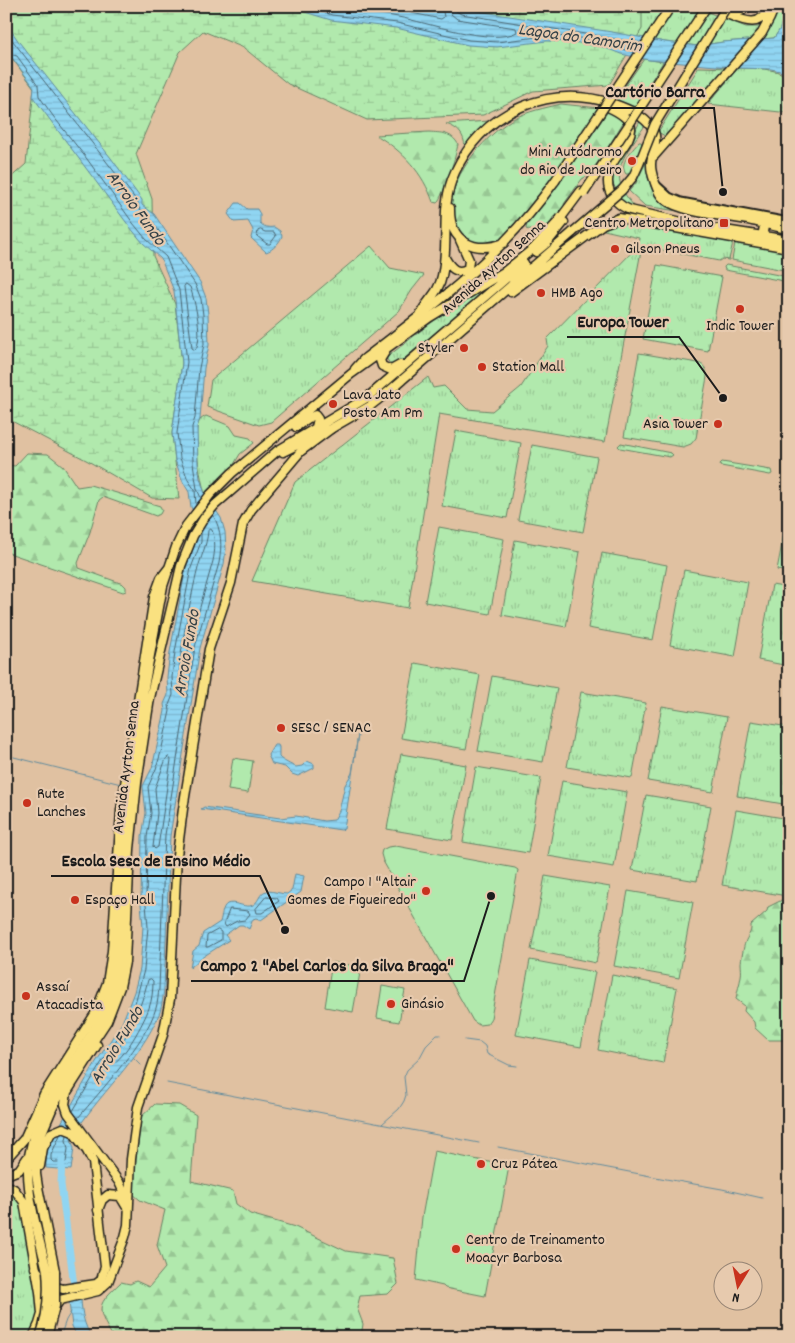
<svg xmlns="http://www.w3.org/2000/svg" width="795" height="1343" font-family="Dekko,sans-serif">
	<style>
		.grass { fill: url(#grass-tufts); stroke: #668264 }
		.forest { fill: url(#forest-firs); stroke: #668264 }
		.wetland { fill: url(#wetland-marsh); stroke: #668264 }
		.garden { fill: #b1e9ad; stroke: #668264 }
		.water { fill: url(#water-rules); stroke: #628b9c }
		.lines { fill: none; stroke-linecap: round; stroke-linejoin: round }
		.shore { stroke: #4a6672; stroke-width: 1 }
		.stream { stroke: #628b9c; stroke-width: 1 }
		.river { stroke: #90d5f2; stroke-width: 7 }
		.primary-casing { stroke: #1c1c1c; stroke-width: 11 }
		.trunk-casing { stroke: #1c1c1c; stroke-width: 11 }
		.motorway-casing { stroke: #1c1c1c; stroke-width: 11 }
		.primary { stroke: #fae180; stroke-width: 7 }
		.trunk { stroke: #fae180; stroke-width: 8 }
		.motorway { stroke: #fae180; stroke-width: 8 }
		.trunk-bridge-casing { stroke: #1c1c1c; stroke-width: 11; stroke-linecap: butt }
		.motorway-bridge-casing { stroke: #1c1c1c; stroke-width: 11; stroke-linecap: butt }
		.trunk-bridge { stroke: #fae180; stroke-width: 8 }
		.motorway-bridge { stroke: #fae180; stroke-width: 8 }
		.poi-dot { fill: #c8321e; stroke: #e7caae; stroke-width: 2 }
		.labels { text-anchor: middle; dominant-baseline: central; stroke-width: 4.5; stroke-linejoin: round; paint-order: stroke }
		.poi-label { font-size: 16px; fill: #1c1c1c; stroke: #e7caae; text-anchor: start }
		.street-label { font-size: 16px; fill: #1c1c1c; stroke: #e7caae }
		.water-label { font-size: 18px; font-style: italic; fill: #334147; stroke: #e7caae }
		.leader { fill: none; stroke: #1c1c1c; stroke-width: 2 }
		.callout-dot { fill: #1c1c1c; stroke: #e7caae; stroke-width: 2 }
		.callout-label { font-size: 18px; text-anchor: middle; font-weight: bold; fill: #1c1c1c; stroke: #e7caae; stroke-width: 4.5; stroke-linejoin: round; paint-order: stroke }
	</style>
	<defs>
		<pattern id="grass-tufts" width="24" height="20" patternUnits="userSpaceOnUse" patternTransform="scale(1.25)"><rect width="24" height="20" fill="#b1e9ad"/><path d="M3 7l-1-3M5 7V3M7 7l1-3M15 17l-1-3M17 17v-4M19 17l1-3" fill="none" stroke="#98c794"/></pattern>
		<pattern id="forest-firs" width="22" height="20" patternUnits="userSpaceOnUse" patternTransform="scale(1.25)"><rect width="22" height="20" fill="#b1e9ad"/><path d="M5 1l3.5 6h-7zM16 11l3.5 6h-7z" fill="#98c794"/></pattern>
		<pattern id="wetland-marsh" width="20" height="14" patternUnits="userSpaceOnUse" patternTransform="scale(1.25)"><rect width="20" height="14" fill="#b1e9ad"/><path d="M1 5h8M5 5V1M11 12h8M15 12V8" fill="none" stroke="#98c794"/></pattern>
		<pattern id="water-rules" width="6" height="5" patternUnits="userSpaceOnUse" patternTransform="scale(1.25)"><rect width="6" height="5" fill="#90d5f2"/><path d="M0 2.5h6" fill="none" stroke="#7cb6cf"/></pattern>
	</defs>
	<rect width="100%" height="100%" fill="#e0c1a1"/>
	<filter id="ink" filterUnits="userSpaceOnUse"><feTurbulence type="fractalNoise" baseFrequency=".02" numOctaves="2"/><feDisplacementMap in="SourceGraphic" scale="10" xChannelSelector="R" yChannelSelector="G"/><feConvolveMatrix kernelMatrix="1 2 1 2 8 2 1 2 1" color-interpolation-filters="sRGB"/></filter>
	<g filter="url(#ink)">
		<path class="grass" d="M445 6H692L746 27H758L776 15 779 6H789V11H784L780 29 774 38 723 42 698 46 665 42 612 32Z
			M644 59 663 62 633 109 614 102Z
			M699 67 729 68 665 136 658 132Z
			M738 68C756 69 773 67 789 77V113L708 104Z
			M641 119 646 124C623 158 603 176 639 211L622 203 612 181 613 168 632 138Z
			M489 121 475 133 465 147C464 134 458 128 446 124Z
			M648 158V177L653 191 667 206 684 212 645 206 629 191 636 183Z
			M618 223H628L733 242 729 260 722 259 719 261 642 246 605 442 439 414 408 608 252 581 295 482 428 377 433 388 444 386 467 409 492 411 521 387 548 346 547 339 638 246 639 238 604 230 608 226Z
			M735 243 789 252V271L732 260Z
			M371 246 390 268 424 275 412 290 399 311 271 422 259 425 207 407 211 380Z
			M524 259 393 368 386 358 428 325Z
			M657 265 722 277 708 351 643 339Z
			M726 265 789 277V282L725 270 724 267Z
			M639 353 698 363C705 365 707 370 707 377L696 438 691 444 683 447 624 437Z
			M206 416 230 426 236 435 250 438 254 443 240 454 233 466 205 494C201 480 191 433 200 420 201 419 204 417 206 416Z
			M456 431 521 443 507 518 442 506Z
			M621 443 671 453 673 455 670 457 620 448 618 446Z
			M532 445 597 457 583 532 518 520Z
			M722 462 771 470 772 474 770 475 721 466 720 464Z
			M789 507V572L777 570Z
			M439 527 504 539 490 614 425 602Z
			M515 540 580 552 566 627 502 615Z
			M602 553 667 565 653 640 588 628Z
			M684 570 748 582 735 657 670 645Z
			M772 585 789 588V666L758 660Z
			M415 663 480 675 466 749 401 738Z
			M492 676 557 688 543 762 478 751Z
			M581 692 646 703 632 778 567 767Z
			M662 706 727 717 713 792 648 781Z
			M751 721 789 727V805L737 796Z
			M401 754 466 765 452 840 387 829Z
			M476 767 541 778 528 853 463 842Z
			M562 781 627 792 614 867 548 856Z
			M646 795 711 806 697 881 632 870Z
			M736 810 789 819V886L787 896 722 885Z
			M545 876 610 887 596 963 531 950Z
			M628 891 693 902 679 978 614 966Z
			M530 960 595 972 581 1047 516 1035Z
			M612 975 677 988 663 1063 598 1050Z
			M6 1188 16 1195 20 1204 39 1304C39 1314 37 1329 29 1337H6Z"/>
		<path class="forest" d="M561 104 599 108 550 181 506 237C488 248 482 244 463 240 460 235 455 229 453 223 440 185 483 137 513 119 528 111 545 108 561 104Z
			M608 111 624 121C617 132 592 176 582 179L564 204 565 207 560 216 553 217C550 230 538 233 526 229L527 224 560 182Z
			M429 132C441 133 451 132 458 144 456 156 444 194 437 203L433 202C423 173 403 151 376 135Z
			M27 453 48 454 63 466 77 487 90 485 160 506 162 510 160 514 156 516 103 497 99 500 90 532 78 563 79 568 123 584 126 587V591L123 592 6 552V465L15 466Z
			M789 892V1040H768L755 1028 754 1022 744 1011 745 1006 736 999C737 991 740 984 741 976 742 972 741 967 741 963 741 961 744 945 745 943 747 936 752 933 751 925L767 911 768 907 782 900 786 893Z
			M155 1104 179 1105 196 1115 191 1181 233 1191 236 1204 250 1214 295 1227 346 1251 393 1258 398 1284 388 1294 360 1296 357 1308 363 1324 361 1337H113C95 1307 97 1305 121 1282L130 1284 136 1281 149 1287 165 1268 157 1245 165 1210 140 1200 132 1193 141 1117Z"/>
		<path class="wetland" d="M6 6H639L642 11V29L609 85 533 91 483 115 367 120 288 84 244 48 203 31 180 52 136 154 152 199 153 256 175 304 182 363 172 433 179 499 152 498 88 461 6 418V182L26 164 34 88 6 50Z"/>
		<path class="garden" d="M639 142H641L643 146 631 174H626C618 163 632 151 639 142Z
			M233 758 253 761 248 793 228 790Z
			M396 846 515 868 518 870 491 1018 487 1024 479 1025 473 1021 383 861 381 854 382 850 388 847Z
			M332 962 361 967 353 1012 325 1007Z
			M382 986 405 990 399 1022 377 1018Z
			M434 1151 509 1166 485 1296 445 1288 443 1286 416 1280 422 1217Z"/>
		<path class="water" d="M292 6H445L612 32 665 42 698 46 723 42 774 38 780 29 785 11H789V77L780 71 771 69 738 68 649 60 621 54 603 47 573 42 547 41 497 47 468 45 396 28 331 20 298 10Z
			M6 23 19 42 111 158 142 200V205L154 214 200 282 206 298 208 314 209 345 204 368 200 419 197 427 198 463 200 478 205 494 221 518 225 532 226 549 224 564 200 648 170 836 164 989C163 997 162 1005 160 1012 140 1061 97 1095 71 1139L74 1148 71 1170 46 1168V1154L52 1139 96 1062 122 1023 134 992 140 969 143 926 141 904 142 836 146 813 143 786 152 768 165 711 164 704 168 695 167 677 170 652 186 567 196 541 197 519 191 507 189 492 183 482 175 460 172 433 182 363 174 291 161 259 143 243 129 226 33 97 34 87 13 59 6 58Z
			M236 203H240L247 209H257L260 214V223C264 227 268 228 274 227L280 231 282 236C280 242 273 250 266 252L251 238 253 230 248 221 234 222 228 214Z
			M358 735 345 822 344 829 341 830 201 809 204 807 280 818 296 816 324 821 334 820 339 811 345 785 352 773Z
			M274 745H278L279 747V757C281 760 293 766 296 767L302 766 307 761 314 764V768L298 776 292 774 285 767 272 764 268 755Z
			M295 874 304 876 301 892 261 920 256 918 253 919 249 929 243 925H239L225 935 229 940 201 958 190 968 193 951 199 946 203 933 220 922C222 916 222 907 227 904 234 901 243 907 250 906 260 904 258 892 267 891 274 891 281 894 287 894L292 890Z
			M81 1300C82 1313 84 1326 92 1337H77L72 1326 69 1302Z"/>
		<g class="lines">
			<path class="shore" d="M304 6 332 15 397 23 469 40 497 42 546 36 573 37 604 42 622 49 635 52
				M326 6C349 13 374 12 398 17 426 22 492 46 517 32L516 28 457 19 451 14 449 6
				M377 6 441 19 444 17 442 6
				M456 6V11L461 14 641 43
				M6 32 137 201 139 208 150 218 195 284 201 299 203 315 204 344 199 368 195 418 192 427 193 463 197 489 201 498
				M6 53 17 56 38 85 39 96 53 116 87 159 133 223 146 239 166 257 179 290 187 362 177 433 180 458 188 480 195 490 196 505
				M261 230 265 232H274L276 236 270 244H267L257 236 258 231Z
				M186 284 190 287C195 301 204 339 195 350L192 348 184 287Z
				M210 529 212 530C216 541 215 551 213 561L189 646 183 681 181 682C174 674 193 588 197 572 200 558 207 546 208 531Z
				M169 757 171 760 158 847 155 849 153 847 157 813 155 788 166 759Z
				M266 897 277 898 279 901 262 913H257L256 909Z
				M230 909 248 911 250 914 245 920 237 921 226 927 224 924Z
				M218 930 221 932V940L208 947H206L207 936Z
				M151 979 153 981C153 990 152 1000 149 1008 144 1022 124 1059 112 1064L111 1060C129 1033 140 1012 148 980Z
				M73 1111 100 1065 126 1025 134 1007 144 970 148 927 146 904 147 837 151 813 148 787 156 769 161 752 170 711 169 705 173 695 172 677 175 652 191 568 201 542V532
				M78 1118C101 1090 146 1042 156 1008 158 1002 158 995 159 989L165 835 195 647 219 563C222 547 222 530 213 515
				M60 1135 51 1155V1160L53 1162H66L68 1149 66 1140 67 1135"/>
			<path class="stream" d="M6 755 121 784
				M465 1040 480 1042 485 1046 487 1054 509 1065 517 1066
				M133 1057 141 1065
				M167 1083 479 1143
				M382 1124 399 1109 404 1101 406 1095 404 1077 407 1070 419 1059 426 1046 437 1035H440
				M498 1147 666 1179 722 1189 762 1198
				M60 1337 66 1320 71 1312"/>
			<path class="river" d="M62 1160 61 1184 76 1301"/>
			<defs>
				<path id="primary" d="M656 185 669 197 681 202 789 222"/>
				<path id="trunk" d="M722 12C740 19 761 32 769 6
					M726 12H739L750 6
					M608 107C664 132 599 151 609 189 612 199 620 206 630 210L699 226 789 240
					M654 156 762 33 770 18 775 6
					M450 208C449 242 474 254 504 243
					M766 240 763 232 764 226 770 222 780 221
					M445 258C450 267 457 276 468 268L469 260 460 240
					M511 292 603 224 619 218 789 248
					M420 315C426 301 439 293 442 276 450 241 439 206 455 172 484 110 550 83 614 104 628 109 643 115 652 128 660 139 651 152 651 165 651 172 653 177 655 183 657 189 659 195 664 199 681 213 729 216 752 221 764 223 776 227 789 229
					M355 369 364 359C412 322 461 286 503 243 522 224 539 203 555 181
					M6 1159 24 1139 44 1094 95 1014 107 983 112 951 121 810 154 597 161 578 168 569
					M6 1185 14 1189 24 1202 40 1292 42 1314 39 1324 33 1337
					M98 1210 102 1200 108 1195 120 1196 126 1206
					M54 1309 60 1300 98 1291 108 1282 125 1237 128 1225 131 1159 138 1107 163 1035 170 999 177 855 183 809 209 649 231 583 243 524 251 510 301 451 332 428 370 406 388 392 573 232"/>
				<path id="motorway" d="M536 252 547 243 564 222
					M511 278 540 263
					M385 352 380 360 382 366 391 370 400 365
					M296 427 307 419 315 415 318 419 316 427
					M283 452 332 428
					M119 831 121 847
					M97 1045 67 1092 65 1104 68 1113 119 1182 128 1202
					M6 1175 19 1170 27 1158
					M35 1268 47 1284 63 1289 96 1284 101 1280 105 1267 93 1162 87 1151 73 1132 63 1128 51 1133 43 1148 40 1166
					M47 1271C40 1241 27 1197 28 1167 31 1108 76 1065 102 1015 111 997 115 977 118 957L126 818 142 698 163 586 176 547 186 526 210 495 232 473 351 374 430 317 504 272 534 248 557 223 581 191
					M55 1271 38 1187 36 1174V1153L38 1142 53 1107 66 1083 107 1021 120 987 125 962 130 849 137 783 150 698 181 566 193 536 204 518 215 505 277 451 368 397 524 263"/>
			</defs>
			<use href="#primary" class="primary-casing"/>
			<use href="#trunk" class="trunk-casing"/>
			<use href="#motorway" class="motorway-casing"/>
			<use href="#primary" class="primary"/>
			<use href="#trunk" class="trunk"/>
			<use href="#motorway" class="motorway"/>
			<defs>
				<path id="trunk-bridge" d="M555 181 671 6
					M573 232 622 190 633 177 639 164 655 124 727 6"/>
				<path id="motorway-bridge" d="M584 193 707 6
					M40 1337C48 1315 49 1294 47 1271
					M47 1337 55 1306V1271"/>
			</defs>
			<use href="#trunk-bridge" class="trunk-bridge-casing"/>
			<use href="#motorway-bridge" class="motorway-bridge-casing"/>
			<use href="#trunk-bridge" class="trunk-bridge"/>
			<use href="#motorway-bridge" class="motorway-bridge"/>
		</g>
	</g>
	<g class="poi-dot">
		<circle cx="632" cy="161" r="5"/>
		<rect x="719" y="218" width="10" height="10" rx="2.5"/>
		<circle cx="615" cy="249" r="5"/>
		<circle cx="541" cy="293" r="5"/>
		<circle cx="740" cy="309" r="5"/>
		<circle cx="464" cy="348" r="5"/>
		<circle cx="482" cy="367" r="5"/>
		<circle cx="333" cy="404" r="5"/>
		<circle cx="718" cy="424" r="5"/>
		<circle cx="281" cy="728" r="5"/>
		<circle cx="27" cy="803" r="5"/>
		<circle cx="426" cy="891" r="5"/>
		<circle cx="75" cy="900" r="5"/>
		<circle cx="26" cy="996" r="5"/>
		<circle cx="391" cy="1004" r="5"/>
		<circle cx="481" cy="1164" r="5"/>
		<circle cx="456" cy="1249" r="5"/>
	</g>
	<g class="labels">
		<g class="poi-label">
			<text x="622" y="152" text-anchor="end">Mini Autódromo<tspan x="622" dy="18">do Rio de Janeiro</tspan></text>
			<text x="714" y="223" text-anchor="end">Centro Metropolitano</text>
			<text x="625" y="249">Gilson Pneus</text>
			<text x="551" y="293">HMB Ago</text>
			<text x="740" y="326" text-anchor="middle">Indic Tower</text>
			<text x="454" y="348" text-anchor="end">Styler</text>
			<text x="492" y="367">Station Mall</text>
			<text x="343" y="395">Lava Jato<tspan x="343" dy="18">Posto Am Pm</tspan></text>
			<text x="708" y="424" text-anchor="end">Asia Tower</text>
			<text x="291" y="728">SESC / SENAC</text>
			<text x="37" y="794">Rute<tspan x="37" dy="18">Lanches</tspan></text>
			<text x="416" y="882" text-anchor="end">Campo 1 "Altair<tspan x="416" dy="18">Gomes de Figueiredo"</tspan></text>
			<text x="85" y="900">Espaço Hall</text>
			<text x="36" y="987">Assaí<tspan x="36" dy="18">Atacadista</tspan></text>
			<text x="401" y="1004">Ginásio</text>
			<text x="491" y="1164">Cruz Pátea</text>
			<text x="466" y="1240">Centro de Treinamento<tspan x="466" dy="18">Moacyr Barbosa</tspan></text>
		</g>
		<g class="street-label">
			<text transform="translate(494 268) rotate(-42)">Avenida Ayrton Senna</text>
			<text transform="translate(127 767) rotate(-83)">Avenida Ayrton Senna</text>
		</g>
		<g class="water-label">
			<text transform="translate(580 39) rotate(8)">Lagoa do Camorim</text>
			<text transform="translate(135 209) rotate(54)">Arroio Fundo</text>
			<text transform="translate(188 653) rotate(-80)">Arroio Fundo</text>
			<text transform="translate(118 1046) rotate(-59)">Arroio Fundo</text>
		</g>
	</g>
	<path class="leader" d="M723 192L714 108H595M723 398L679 337H567M285 930L260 876H51M491 896L464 981H191"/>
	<g class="callout-dot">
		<circle cx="723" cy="192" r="5"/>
		<circle cx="723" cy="398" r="5"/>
		<circle cx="285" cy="930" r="5"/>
		<circle cx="491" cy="896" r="5"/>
	</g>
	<g class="callout-label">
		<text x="655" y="97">Cartório Barra</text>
		<text x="623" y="327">Europa Tower</text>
		<text x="156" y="866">Escola Sesc de Ensino Médio</text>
		<text x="327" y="971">Campo 2 "Abel Carlos da Silva Braga"</text>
	</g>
	<rect width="795" height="1343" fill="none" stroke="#e7caae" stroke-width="25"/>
	<rect x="12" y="12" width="770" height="1318" fill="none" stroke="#1c1c1c" stroke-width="2" filter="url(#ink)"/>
	<g transform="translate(738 1286) rotate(190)"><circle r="24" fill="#e7caae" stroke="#968474"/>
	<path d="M0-4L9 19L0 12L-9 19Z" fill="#c8321e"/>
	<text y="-8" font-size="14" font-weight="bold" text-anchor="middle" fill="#1c1c1c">N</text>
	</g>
</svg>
